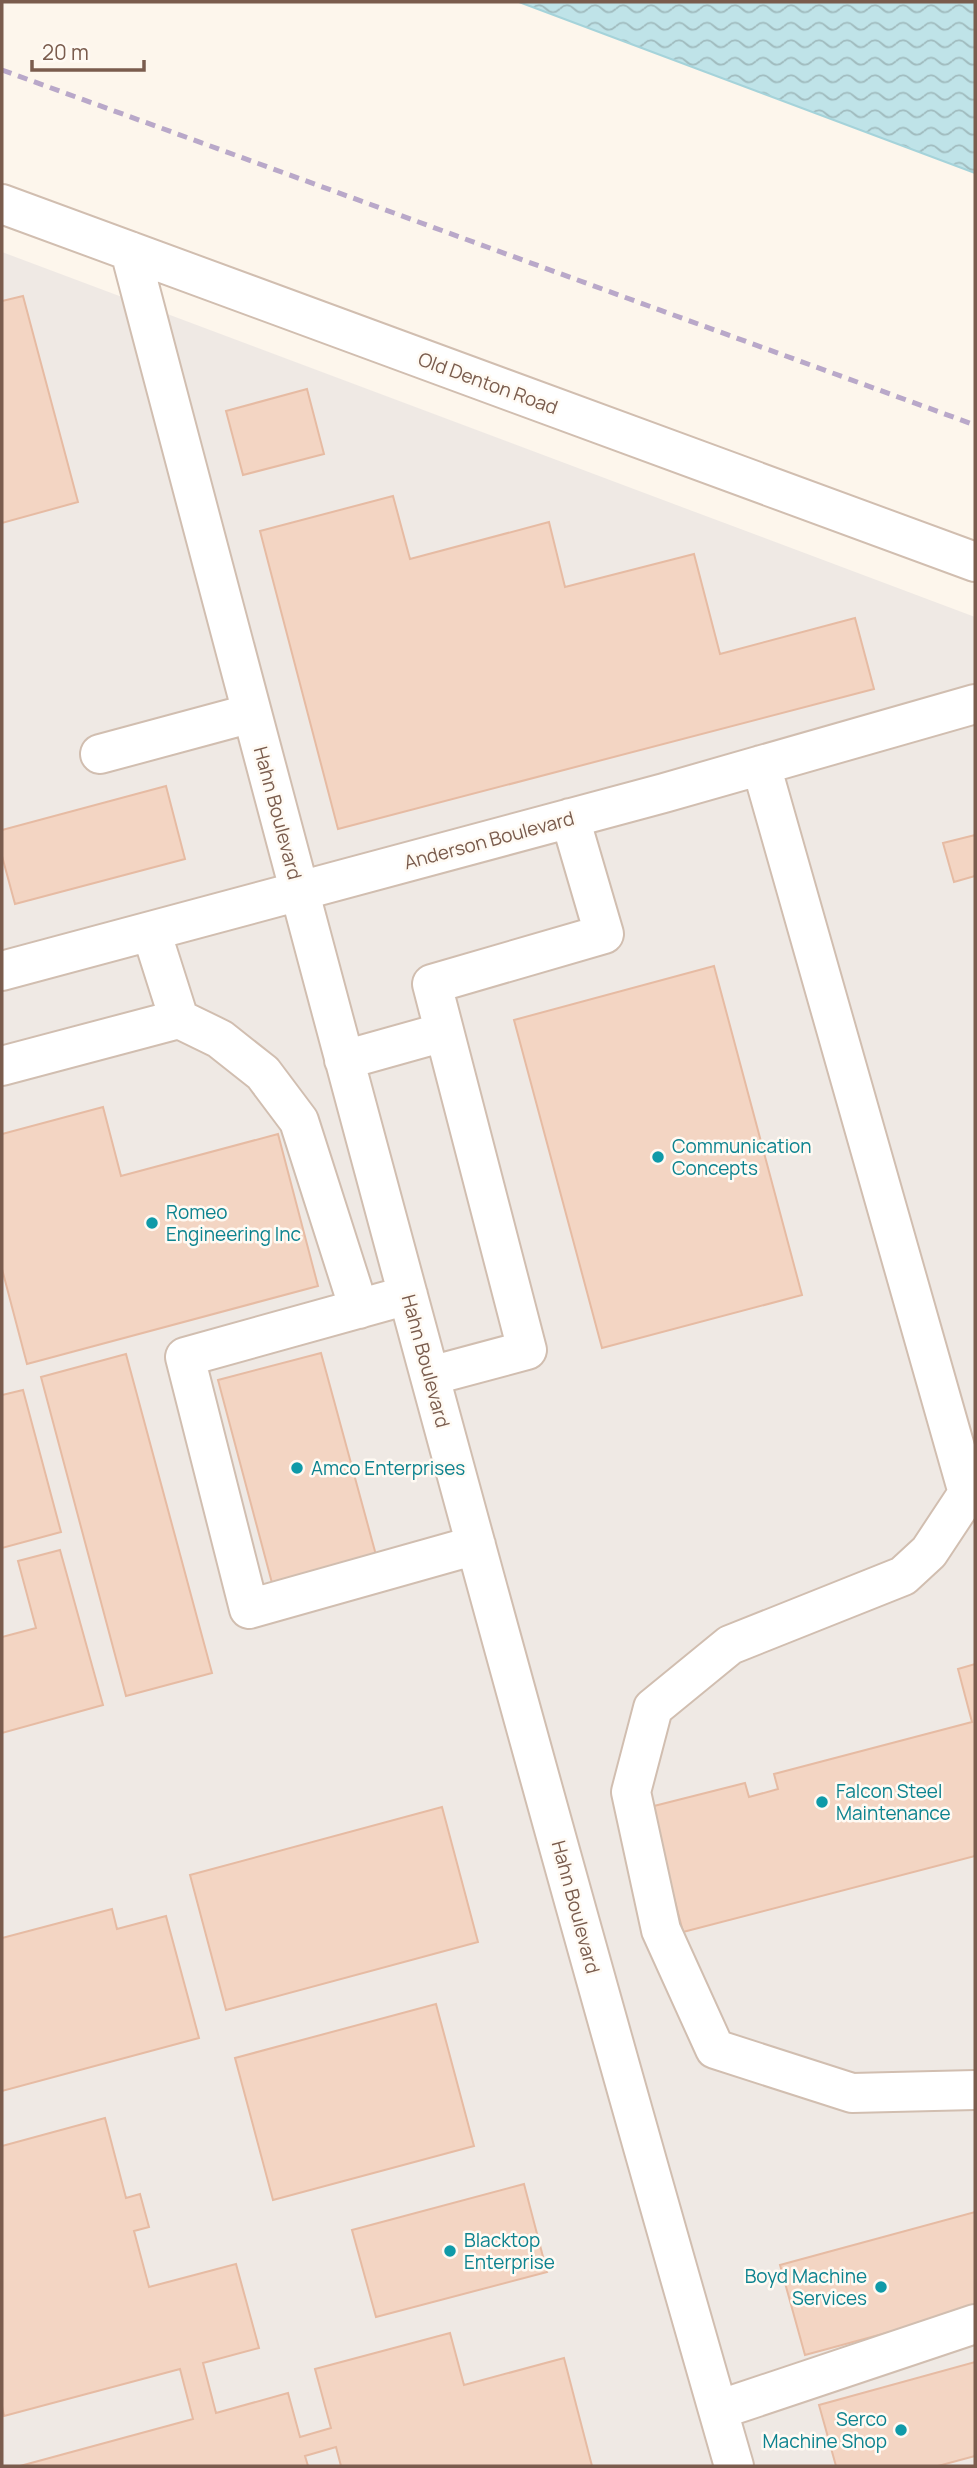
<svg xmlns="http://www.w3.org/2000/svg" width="977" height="2468" font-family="Manrope,sans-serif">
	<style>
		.industrial { fill: #efe9e4 }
		.water { fill: url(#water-waves); stroke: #a5d3da; stroke-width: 2 }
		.building { fill: #f3d5c3; stroke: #e6bba3; stroke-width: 2 }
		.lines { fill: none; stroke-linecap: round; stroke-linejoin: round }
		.minor-casing { stroke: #d1beb0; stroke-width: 42 }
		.minor { stroke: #fff; stroke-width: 38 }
		.rail { stroke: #b9a8c9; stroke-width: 5; stroke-dasharray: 10 7; stroke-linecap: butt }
		.culture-dot { fill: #0f9aa8; stroke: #fffaf3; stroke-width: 2.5 }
		.labels { text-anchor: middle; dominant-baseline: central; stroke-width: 5; stroke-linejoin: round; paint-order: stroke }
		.street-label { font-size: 19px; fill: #7a5c4d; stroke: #fffaf3 }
		.culture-label { font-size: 19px; fill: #0d838f; stroke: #fffaf3; text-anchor: start }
	</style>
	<defs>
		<pattern id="water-waves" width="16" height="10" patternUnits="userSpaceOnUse" patternTransform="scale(1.75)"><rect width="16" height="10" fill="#bfe3e8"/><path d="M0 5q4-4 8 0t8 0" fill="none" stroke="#a0bbbe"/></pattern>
	</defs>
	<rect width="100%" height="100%" fill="#fdf6ec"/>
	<path class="industrial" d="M2 252 975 617V2466H2Z"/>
	<path class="water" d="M519 2H975V173Z"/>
	<path class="building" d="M23 296 78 502 2 523V301Z
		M307 389 324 454 243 475 226 411Z
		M393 496 410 559 549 522 565 587 694 554 720 654 855 618 874 689 338 829 260 531Z
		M166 786 185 859 15 904 2 856V830Z
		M975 835V876L954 882 943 843Z
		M714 966 802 1295 602 1348 514 1020Z
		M103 1107 121 1176 278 1134 318 1286 27 1364 2 1269V1134Z
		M321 1353 376 1555 272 1583 218 1380Z
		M126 1354 212 1673 126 1696 41 1377Z
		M23 1390 61 1532 2 1548V1395Z
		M60 1550 103 1705 2 1733V1637L36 1628 18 1561Z
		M975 1664V1856L683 1932 650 1807 745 1783 749 1797 778 1789 774 1774 972 1722 958 1669Z
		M442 1807 478 1942 226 2010 190 1875Z
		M112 1909 117 1929 166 1916 199 2038 2 2091V1938Z
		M436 2004 474 2146 273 2200 235 2058Z
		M105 2118 126 2198 140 2194 149 2227 134 2231 149 2287 236 2264 259 2348 203 2363 216 2413 288 2393 300 2437 331 2428 315 2369 450 2333 464 2385 564 2358 592 2466H341L336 2447 305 2456 308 2466H20L193 2419 180 2369 4 2416 2 2406V2146Z
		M524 2184 547 2272 376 2317 352 2230Z
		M975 2212V2309L805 2355 780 2265Z
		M975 2362V2456L938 2466H836L819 2405Z"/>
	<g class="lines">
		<defs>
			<path id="minor" d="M2 204 975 562
				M130 251C325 992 522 1731 734 2466
				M100 754 252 713
				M761 765 968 1493 929 1552 903 1576 730 1645 653 1708 631 1792 661 1930 715 2049 852 2093 975 2090
				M151 931 179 1019 220 1039 263 1073 299 1121 359 1309
				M2 971 664 793 975 704
				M344 1060 444 1032
				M2 1066 179 1019
				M408 1295 185 1357 249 1609 476 1545
				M430 1376 527 1350 432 984 604 934 570 818
				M718 2410 975 2324"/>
		</defs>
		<use href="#minor" class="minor-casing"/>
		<use href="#minor" class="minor"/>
		<path class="rail" d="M2 70 975 425"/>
	</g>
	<g class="culture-dot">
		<circle cx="658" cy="1157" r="7"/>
		<circle cx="152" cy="1223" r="7"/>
		<circle cx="297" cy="1468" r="7"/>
		<circle cx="822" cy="1802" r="7"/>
		<circle cx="450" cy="2251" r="7"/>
		<circle cx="881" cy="2287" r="7"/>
		<circle cx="901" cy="2430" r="7"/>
	</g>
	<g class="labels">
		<g class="street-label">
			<text transform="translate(488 383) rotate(20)">Old Denton Road</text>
			<text transform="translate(278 813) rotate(75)">Hahn Boulevard</text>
			<text transform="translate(489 840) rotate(-15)">Anderson Boulevard</text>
			<text transform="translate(426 1361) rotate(75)">Hahn Boulevard</text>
			<text transform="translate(576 1907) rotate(75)">Hahn Boulevard</text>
		</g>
		<g class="culture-label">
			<text x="672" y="1146">Communication<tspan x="672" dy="22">Concepts</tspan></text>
			<text x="166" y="1212">Romeo<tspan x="166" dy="22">Engineering Inc</tspan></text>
			<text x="311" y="1468">Amco Enterprises</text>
			<text x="836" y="1791">Falcon Steel<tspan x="836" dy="22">Maintenance</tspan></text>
			<text x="464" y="2240">Blacktop<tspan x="464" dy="22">Enterprise</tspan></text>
			<text x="867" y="2276" text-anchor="end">Boyd Machine<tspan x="867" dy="22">Services</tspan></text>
			<text x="887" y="2419" text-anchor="end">Serco<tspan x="887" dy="22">Machine Shop</tspan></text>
		</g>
	</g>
	<rect width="977" height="2468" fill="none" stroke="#7a5c4d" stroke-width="7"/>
	<path d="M32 60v10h112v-10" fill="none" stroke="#7a5c4d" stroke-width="3.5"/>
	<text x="42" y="60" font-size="21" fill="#7a5c4d" stroke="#fffaf3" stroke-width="5" paint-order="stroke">20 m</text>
</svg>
